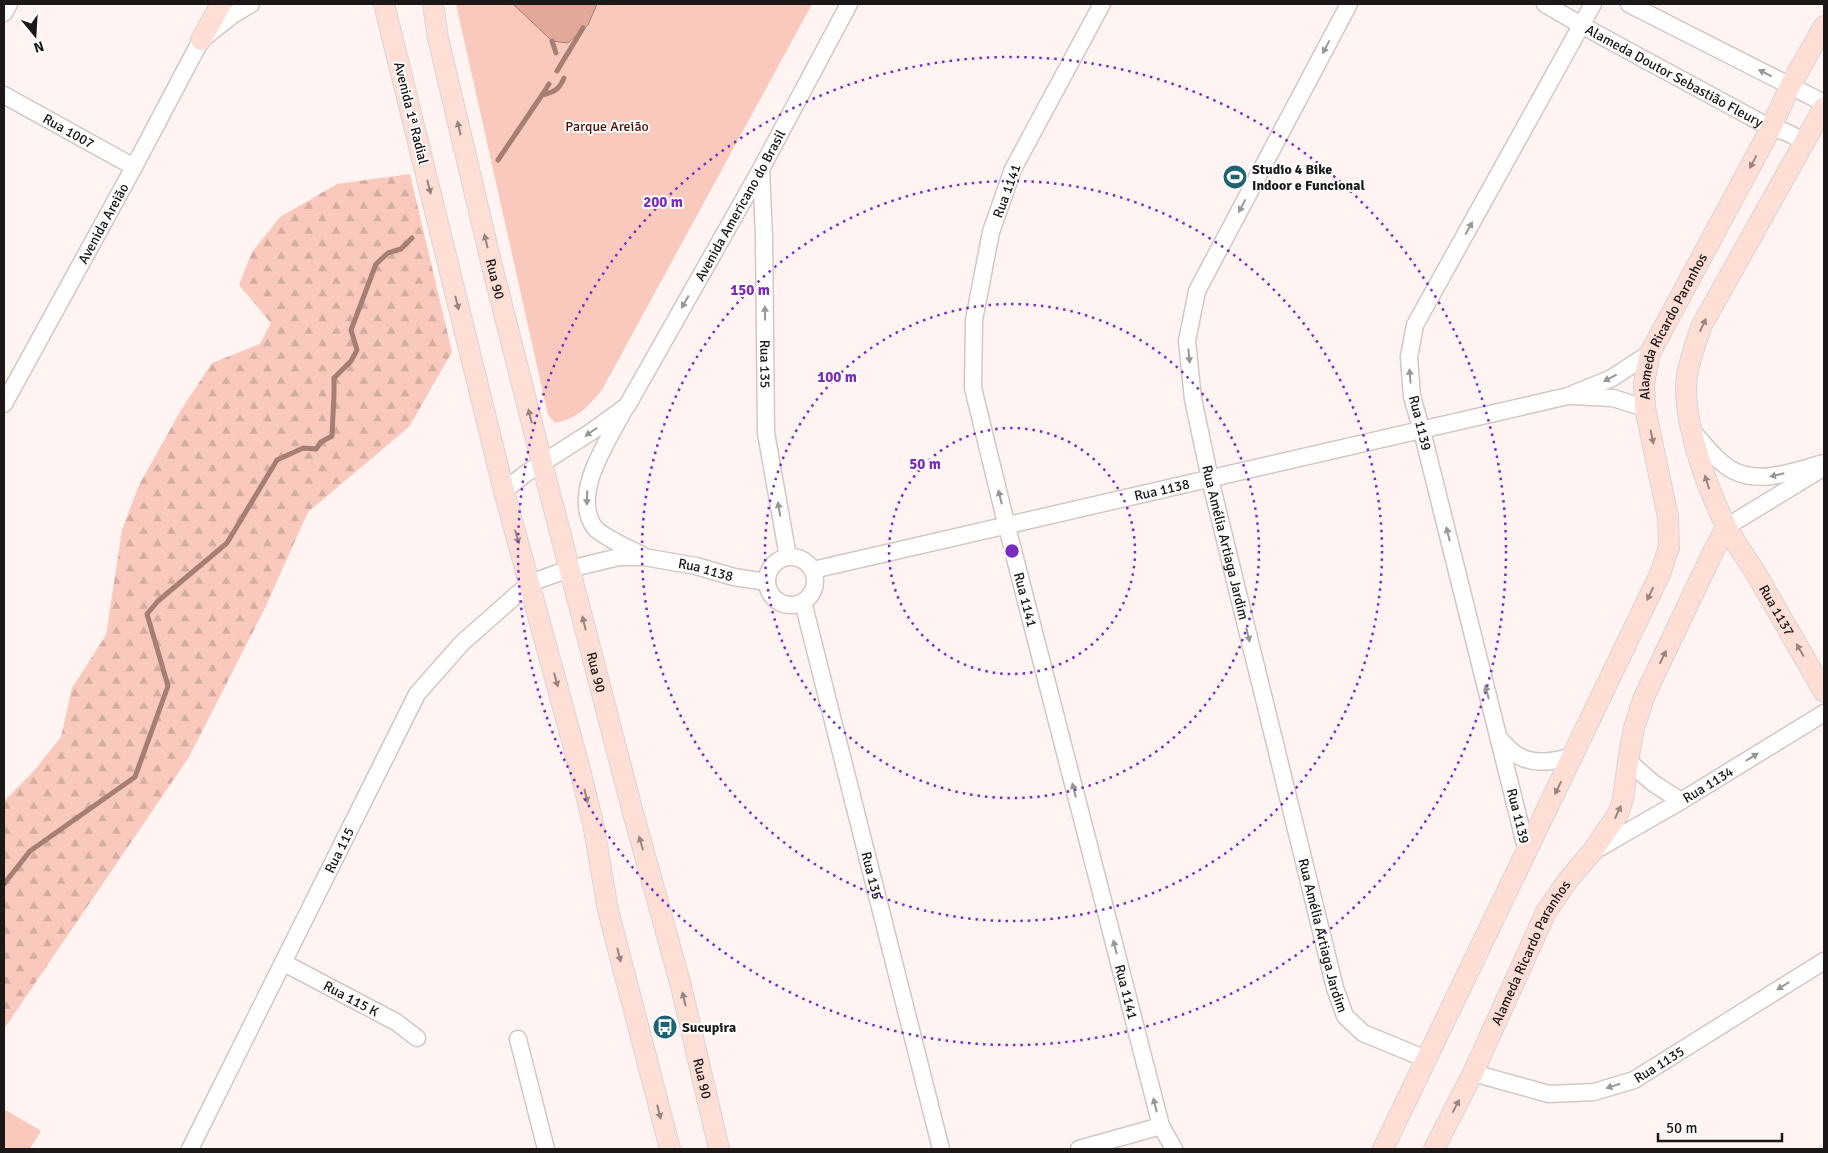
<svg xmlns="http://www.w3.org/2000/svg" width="1828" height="1153" font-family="Signika,sans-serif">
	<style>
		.forest { fill: url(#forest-firs) }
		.park { fill: #f8c9bc }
		.water { fill: #e2a99a; stroke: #a67e73 }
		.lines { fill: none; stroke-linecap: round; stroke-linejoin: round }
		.stream { stroke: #a67e73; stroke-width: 5 }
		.minor-casing { stroke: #d1c7c4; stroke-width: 19 }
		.major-casing { stroke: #d6d5d5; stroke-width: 22 }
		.minor { stroke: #fff; stroke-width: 16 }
		.major { stroke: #feded5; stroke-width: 20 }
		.oneway { fill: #989797 }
		.oneway2 { fill: #988580 }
		.ring { fill: none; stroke: #7b2cbf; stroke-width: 2.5; stroke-dasharray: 2.5 5 }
		.labels { text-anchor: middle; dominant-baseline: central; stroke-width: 4; stroke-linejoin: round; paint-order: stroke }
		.street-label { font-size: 14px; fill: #1b1817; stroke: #fff }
		.park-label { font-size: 14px; fill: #510e00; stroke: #fff }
		.poi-label { font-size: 14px; font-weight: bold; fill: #1b1817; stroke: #fff; text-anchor: start }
		.centre { fill: #7b2cbf; stroke: #fff; stroke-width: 2.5 }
		.ring-label { font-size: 15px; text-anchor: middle; font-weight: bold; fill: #7b2cbf; stroke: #fff; stroke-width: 4; stroke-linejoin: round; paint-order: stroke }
	</style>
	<defs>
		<pattern id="forest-firs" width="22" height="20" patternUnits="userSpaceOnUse" patternTransform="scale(1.25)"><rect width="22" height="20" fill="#f8c9bc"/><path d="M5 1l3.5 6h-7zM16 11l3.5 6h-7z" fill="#d4aca1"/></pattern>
	</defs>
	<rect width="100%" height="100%" fill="#fff4f2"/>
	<path class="forest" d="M410 174 452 352 409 427 308 512 265 608 189 757 4 1029V801L32 773 61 737 72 688 106 635 122 530 139 485 181 410 212 363 260 344 271 323 239 285 252 252 280 217 337 184Z"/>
	<path class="park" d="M456 4H812L602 390C586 408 579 418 555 423L548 415Z
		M4 1109 41 1131 30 1149H4Z"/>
	<path class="water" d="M513 4H597L588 25 568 43 552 41Z"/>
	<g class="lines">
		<path class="stream" d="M552 41 556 53
			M557 71 583 28
			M542 95 549 84
			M498 160 542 95C554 92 559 90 564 78
			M4 884 30 851 135 777 168 686 147 614 158 601 227 543 277 460 303 448 316 449 321 442 332 436 334 394V378L351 361 357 350 351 330 376 264 388 253 401 249 412 238"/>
		<defs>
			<g id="minor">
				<path id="s1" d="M1102 4 1013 169 991 232 974 320 973 388 1007 527 1161 1126 1174 1149"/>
				<path id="s2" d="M1349 4 1197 291 1187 341 1193 399 1210 479 1335 988 1345 1016 1363 1033 1426 1059"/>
				<path id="s3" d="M1545 4 1581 25 1771 128 1786 132 1805 142"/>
				<path d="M1629 4 1824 103"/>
				<path d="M4 13 9 4"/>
				<path id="s4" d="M4 95 134 167"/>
				<path id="s5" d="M761 169 764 236 766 433 788 557"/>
				<path d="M1572 396 1613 398 1645 408"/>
				<path id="s6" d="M4 404 134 167 201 40 234 14 251 4"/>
				<path d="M624 410C608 441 570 495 595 528 603 537 630 549 642 555"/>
				<path d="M1693 432C1705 445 1718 463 1734 471 1763 485 1796 470 1824 463"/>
				<path id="s7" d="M504 491 525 474 591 432 627 406 761 169 849 4"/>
				<path d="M1726 527 1823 468"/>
				<circle cx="791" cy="581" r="24"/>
				<path id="s8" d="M813 570 1568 396 1612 378 1650 353"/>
				<path id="s9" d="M803 602 941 1149"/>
				<path d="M1499 739C1505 744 1510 751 1517 755 1534 766 1555 761 1574 756"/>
				<path d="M1628 761 1653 783 1681 801"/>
				<path id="s10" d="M1594 851 1681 801 1824 713"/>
				<path d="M1527 852 1422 431 1412 397 1409 357 1415 325 1593 4"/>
				<path id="s11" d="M284 963 396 1022 417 1038"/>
				<path d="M518 1039 546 1149"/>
				<path id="s12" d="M1473 1073 1549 1094 1594 1092 1634 1080 1824 961"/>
				<path id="s13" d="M190 1149 417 694 462 643 530 583 569 569 619 557H644L696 566 734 577 767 582"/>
				<path d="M1079 1149 1161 1126"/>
			</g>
			<g id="major">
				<path d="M384 4 504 491 579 766 593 823 608 910 670 1149"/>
				<path id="s14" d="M433 4 438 38 492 266 542 463 632 809 681 986 719 1149"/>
				<path d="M201 40 221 4"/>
				<path id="s15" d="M1824 107 1702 325C1696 342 1690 358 1687 376 1681 417 1707 488 1726 526 1735 543 1748 560 1758 577 1780 616 1802 654 1824 692"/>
				<path id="s16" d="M1383 1149 1660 574 1669 547 1668 517 1645 408 1644 383 1650 353 1771 128 1790 86 1824 26"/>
				<path id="s17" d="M1434 1149 1473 1073 1546 912 1568 880 1592 852 1618 814 1623 799 1628 761 1634 728 1644 697 1714 550 1726 527"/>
			</g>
		</defs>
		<use href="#minor" class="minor-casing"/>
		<use href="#major" class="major-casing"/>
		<use href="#minor" class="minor"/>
		<use href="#major" class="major"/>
	</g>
	<defs><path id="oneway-solid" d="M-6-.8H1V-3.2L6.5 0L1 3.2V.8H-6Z" transform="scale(1.25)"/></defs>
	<g class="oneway">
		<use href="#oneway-solid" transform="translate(1326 47) rotate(118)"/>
		<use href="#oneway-solid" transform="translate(1765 73) rotate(-153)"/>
		<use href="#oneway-solid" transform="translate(1242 206) rotate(118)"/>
		<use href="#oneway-solid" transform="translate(1469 228) rotate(-61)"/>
		<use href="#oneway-solid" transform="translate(685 302) rotate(120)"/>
		<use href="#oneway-solid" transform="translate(765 313) rotate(-91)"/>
		<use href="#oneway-solid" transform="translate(1189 356) rotate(85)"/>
		<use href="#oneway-solid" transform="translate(1410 376) rotate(-95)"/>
		<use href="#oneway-solid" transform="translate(1610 378) rotate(153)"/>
		<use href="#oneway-solid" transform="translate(591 432) rotate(145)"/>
		<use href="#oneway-solid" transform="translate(1777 475) rotate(167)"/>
		<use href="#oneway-solid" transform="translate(1000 497) rotate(-104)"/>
		<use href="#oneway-solid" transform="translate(587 498) rotate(92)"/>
		<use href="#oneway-solid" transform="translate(779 509) rotate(-100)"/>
		<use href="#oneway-solid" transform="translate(1448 534) rotate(-104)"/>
		<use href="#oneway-solid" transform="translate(1248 635) rotate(76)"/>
		<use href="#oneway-solid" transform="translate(1487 692) rotate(-104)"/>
		<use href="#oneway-solid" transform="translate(1752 757) rotate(-32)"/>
		<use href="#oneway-solid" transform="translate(1074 790) rotate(-104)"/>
		<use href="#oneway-solid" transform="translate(1115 947) rotate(-104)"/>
		<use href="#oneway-solid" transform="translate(1783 986) rotate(148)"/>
		<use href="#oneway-solid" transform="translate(1613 1086) rotate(162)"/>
		<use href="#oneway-solid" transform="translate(1155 1105) rotate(-104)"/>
	</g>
	<g class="oneway2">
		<use href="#oneway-solid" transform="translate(459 128) rotate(-103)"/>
		<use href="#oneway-solid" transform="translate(1753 162) rotate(118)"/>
		<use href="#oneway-solid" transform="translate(429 187) rotate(76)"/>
		<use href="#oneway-solid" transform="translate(486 241) rotate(-103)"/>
		<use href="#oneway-solid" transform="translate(457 303) rotate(76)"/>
		<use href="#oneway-solid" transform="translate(1703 325) rotate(-65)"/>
		<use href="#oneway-solid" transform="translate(530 416) rotate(-104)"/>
		<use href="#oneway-solid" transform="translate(1652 437) rotate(78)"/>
		<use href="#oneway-solid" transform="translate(1707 482) rotate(-107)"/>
		<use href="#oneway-solid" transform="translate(517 537) rotate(74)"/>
		<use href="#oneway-solid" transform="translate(1650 594) rotate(116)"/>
		<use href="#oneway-solid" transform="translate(584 623) rotate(-104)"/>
		<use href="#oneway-solid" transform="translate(1800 650) rotate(-120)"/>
		<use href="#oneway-solid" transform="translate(1663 657) rotate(-65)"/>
		<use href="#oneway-solid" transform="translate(556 680) rotate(75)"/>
		<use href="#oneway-solid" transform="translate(1558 788) rotate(116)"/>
		<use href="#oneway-solid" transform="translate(586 796) rotate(77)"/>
		<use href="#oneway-solid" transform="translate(1618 812) rotate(-65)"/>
		<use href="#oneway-solid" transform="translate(641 843) rotate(-106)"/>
		<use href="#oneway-solid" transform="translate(619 955) rotate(76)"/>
		<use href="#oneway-solid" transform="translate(684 999) rotate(-103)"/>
		<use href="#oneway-solid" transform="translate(1456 1106) rotate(-63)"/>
		<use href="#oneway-solid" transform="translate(659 1112) rotate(76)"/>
	</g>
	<g class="ring">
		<circle cx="1012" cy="551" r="123"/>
		<circle cx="1012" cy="551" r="247"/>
		<circle cx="1012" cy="551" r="370"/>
		<circle cx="1012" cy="551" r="494"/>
	</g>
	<defs>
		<symbol id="stadium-disc" viewBox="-11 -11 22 22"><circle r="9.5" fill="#1d6373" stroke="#fff"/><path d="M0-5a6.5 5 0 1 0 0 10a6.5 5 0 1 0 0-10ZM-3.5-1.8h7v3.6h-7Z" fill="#fff"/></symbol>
		<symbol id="bus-disc" viewBox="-11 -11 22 22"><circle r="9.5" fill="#1d6373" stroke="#fff"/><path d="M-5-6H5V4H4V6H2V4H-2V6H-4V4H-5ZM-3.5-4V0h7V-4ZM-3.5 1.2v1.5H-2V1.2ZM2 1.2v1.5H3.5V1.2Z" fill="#fff"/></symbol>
	</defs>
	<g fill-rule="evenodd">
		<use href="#stadium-disc" x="1221" y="163" width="28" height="28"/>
		<use href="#bus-disc" x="651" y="1013" width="28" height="28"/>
	</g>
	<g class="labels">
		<g class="street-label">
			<text stroke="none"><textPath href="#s3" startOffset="148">Alameda Doutor Sebastião Fleury</textPath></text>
			<text transform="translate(411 113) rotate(76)">Avenida 1ª Radial</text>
			<text stroke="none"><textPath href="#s4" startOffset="74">Rua 1007</textPath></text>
			<text transform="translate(1007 191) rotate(-70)">Rua 1141</text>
			<text stroke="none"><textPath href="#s7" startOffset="380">Avenida Americano do Brasil</textPath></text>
			<text stroke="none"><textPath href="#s6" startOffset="206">Avenida Areião</textPath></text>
			<text stroke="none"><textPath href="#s14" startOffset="282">Rua 90</textPath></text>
			<text stroke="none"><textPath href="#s16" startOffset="896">Alameda Ricardo Paranhos</textPath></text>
			<text stroke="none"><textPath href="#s5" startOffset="195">Rua 135</textPath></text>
			<text transform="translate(1420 423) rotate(76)">Rua 1139</text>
			<text stroke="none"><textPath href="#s8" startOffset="358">Rua 1138</textPath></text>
			<text stroke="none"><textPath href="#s2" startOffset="581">Rua Amélia Artiaga Jardim</textPath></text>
			<text stroke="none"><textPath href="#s13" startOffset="848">Rua 1138</textPath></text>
			<text stroke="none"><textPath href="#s1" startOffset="630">Rua 1141</textPath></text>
			<text stroke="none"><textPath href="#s15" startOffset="558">Rua 1137</textPath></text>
			<text stroke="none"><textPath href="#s14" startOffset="688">Rua 90</textPath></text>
			<text stroke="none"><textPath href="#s10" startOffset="132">Rua 1134</textPath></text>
			<text transform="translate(1518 816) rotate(76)">Rua 1139</text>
			<text stroke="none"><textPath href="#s13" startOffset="334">Rua 115</textPath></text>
			<text stroke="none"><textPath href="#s9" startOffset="282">Rua 135</textPath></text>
			<text stroke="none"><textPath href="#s2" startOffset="986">Rua Amélia Artiaga Jardim</textPath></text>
			<text stroke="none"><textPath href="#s17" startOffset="219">Alameda Ricardo Paranhos</textPath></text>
			<text stroke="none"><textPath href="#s1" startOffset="1035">Rua 1141</textPath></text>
			<text stroke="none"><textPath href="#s11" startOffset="76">Rua 115 K</textPath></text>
			<text stroke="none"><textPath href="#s12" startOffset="195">Rua 1135</textPath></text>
			<text stroke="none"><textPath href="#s14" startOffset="1108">Rua 90</textPath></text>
		</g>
		<g class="park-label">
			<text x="607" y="126">Parque Areião</text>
		</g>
		<g class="poi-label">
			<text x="1252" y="169">Studio 4 Bike<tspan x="1252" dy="16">Indoor e Funcional</tspan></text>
			<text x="682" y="1027">Sucupira</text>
		</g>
	</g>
	<circle cx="1012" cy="551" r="8" class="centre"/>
	<g class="ring-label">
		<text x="663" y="207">200 m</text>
		<text x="750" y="295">150 m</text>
		<text x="837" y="382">100 m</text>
		<text x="925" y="469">50 m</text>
	</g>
	<rect width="1828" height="1153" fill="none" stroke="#1b1817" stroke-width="10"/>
	<g transform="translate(35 35) rotate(162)" stroke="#ffffff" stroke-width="4" paint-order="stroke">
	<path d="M0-4L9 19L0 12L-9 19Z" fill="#1b1817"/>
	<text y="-8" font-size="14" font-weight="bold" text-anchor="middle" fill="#1b1817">N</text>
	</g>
	<path d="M1658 1133v8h124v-8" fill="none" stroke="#1b1817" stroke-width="2.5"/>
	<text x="1666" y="1133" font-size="15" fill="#1b1817" stroke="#ffffff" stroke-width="4" paint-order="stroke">50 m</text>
</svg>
